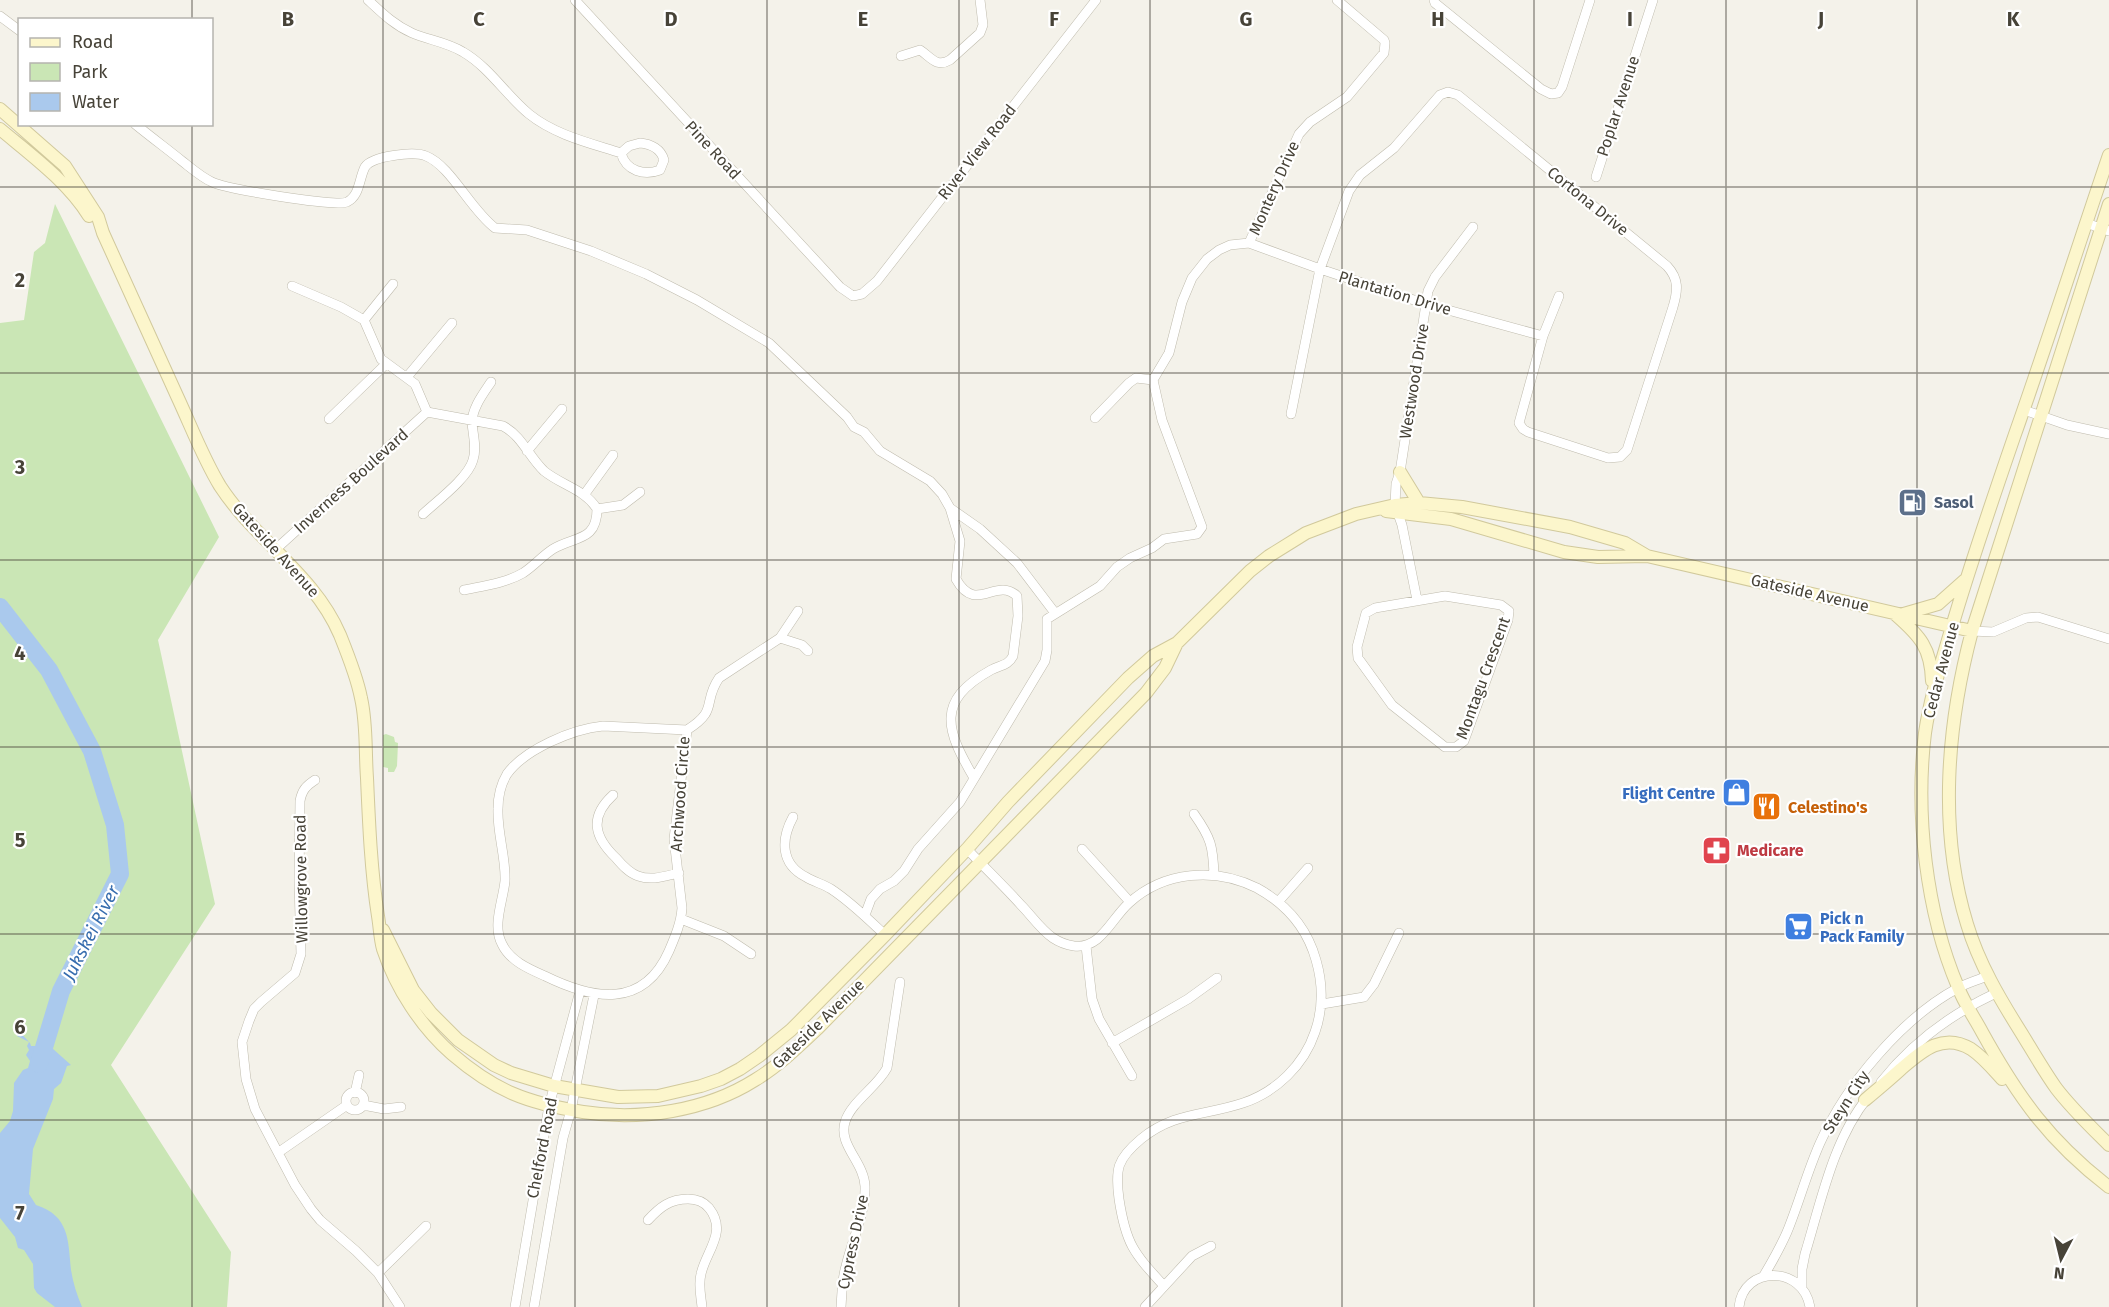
<svg xmlns="http://www.w3.org/2000/svg" width="2109" height="1307" font-family="'Fira Sans',sans-serif">
	<style>
		.green { fill: #cae6b5 }
		.water { fill: #aac9ed }
		.lines { fill: none; stroke-linecap: round; stroke-linejoin: round }
		.river { stroke: #aac9ed; stroke-width: 18 }
		.street-casing { stroke: #bfbbad; stroke-width: 10 }
		.secondary-casing { stroke: #d1c99c; stroke-width: 14 }
		.street { stroke: #fff; stroke-width: 9 }
		.secondary { stroke: #fcf6cc; stroke-width: 12 }
		.grid { fill: none; stroke: #474338; stroke-width: 1.5; stroke-opacity: 0.55 }
		.labels { text-anchor: middle; dominant-baseline: central; stroke-width: 4.5; stroke-linejoin: round; paint-order: stroke }
		.street-label { font-size: 16px; fill: #474338; stroke: #fff }
		.service-label { font-size: 16px; font-weight: bold; fill: #4e5e75; stroke: #fff; text-anchor: start }
		.shop-label { font-size: 16px; font-weight: bold; fill: #366cbe; stroke: #fff; text-anchor: end }
		.food-label { font-size: 16px; font-weight: bold; fill: #c56008; stroke: #fff; text-anchor: start }
		.health-label { font-size: 16px; font-weight: bold; fill: #be3a42; stroke: #fff; text-anchor: start }
		.water-label { font-size: 18px; font-style: italic; fill: #376dae; stroke: #fff }
		.grid-label { font-size: 20px; text-anchor: middle; font-weight: bold; fill: #474338; stroke: #fff; stroke-width: 4.5; stroke-linejoin: round; paint-order: stroke }
	</style>
	<rect width="100%" height="100%" fill="#f4f2ea"/>
	<path class="green" d="M55 204 219 537 158 640 215 904 111 1065 231 1252 227 1307H0V323L24 320 34 252 45 243Z
		M386 734 394 737 395 742 398 743 397 766 394 772H388V768L383 767V735Z"/>
	<path class="water" d="M18 1030 30 1043 31 1046H37L43 1040 71 1065 67 1066 61 1083 54 1089 53 1099 33 1149 29 1194 36 1205C70 1216 68 1241 71 1270 73 1283 77 1295 82 1307H55L37 1293 34 1288 33 1264 24 1250 18 1248 15 1237 0 1218V1133L10 1121 13 1111 14 1083 23 1070 28 1068 30 1061 26 1055 29 1050 27 1046 29 1042 17 1036V1031Z"/>
	<g class="lines">
		<path class="river" d="M0 607 49 670 92 751 115 825 120 874 61 991 39 1064"/>
		<defs>
			<path id="street" d="M368 0C382 13 394 25 412 33 428 40 447 42 463 52 489 67 506 95 529 114 555 135 590 143 621 153
				M575 0 840 287 853 296 862 294 877 281 1096 0
				M1434 0 1435 3 1541 89 1551 94 1558 93 1562 87 1590 0
				M0 16 20 31
				M901 56 920 50C931 57 936 68 950 60L980 33 983 25 980 0
				M135 124C151 137 167 149 182 161 191 168 201 177 212 182 226 189 335 207 347 202 360 196 359 178 365 167 372 156 414 151 426 156 451 166 470 209 495 228L527 230 591 251 646 274 697 300 769 343 847 417 854 427 864 432 880 451 930 481 942 494 950 508 960 541 956 579C976 615 996 576 1017 596L1018 616 1013 656C1008 666 1000 665 991 670 935 701 946 730 974 778
				M640 143C651 144 661 149 664 160L660 170C644 176 626 171 621 153L629 146Z
				M1596 177 1653 0
				M2086 223 2109 231
				M1249 243 1299 134 1310 122 1347 97 1384 53 1385 43 1384 40 1337 0
				M292 286 341 307 364 320 381 359 415 384 427 412
				M364 320 393 284
				M407 377 452 323
				M2024 410 2067 425 2109 434
				M427 412 503 426C522 436 529 457 544 471 561 485 586 490 597 509
				M1291 414 1320 269 1349 191 1360 175 1394 148 1440 95 1448 92 1458 95 1667 266C1679 279 1678 290 1673 307L1627 450 1620 457 1608 458 1528 432 1523 429 1519 423 1543 336 1559 296
				M1095 418 1129 383 1136 378 1153 380
				M329 419 386 364
				M527 451 562 409
				M584 495 613 455
				M950 508 980 529 1017 563 1055 613
				M597 509 623 505 640 492
				M423 514C437 501 468 478 473 460 477 448 473 435 472 423 472 408 483 394 491 382
				M276 549 427 412
				M464 590C483 586 506 583 523 573 534 566 542 556 553 549 574 536 597 542 597 509
				M1445 596 1501 605 1509 611 1508 620 1464 741 1456 747H1445L1392 705 1358 658 1357 647 1366 613 1375 608Z
				M1417 600 1402 525 1395 505 1396 484 1400 472 1428 291 1435 277 1473 227
				M1972 631 1993 632 2026 618 2038 617 2109 639
				M780 638 802 645 808 651
				M603 726 687 730 674 839 682 908C681 923 675 937 669 951 643 1010 592 999 545 976 529 969 510 961 502 944 492 926 503 901 505 881 506 857 497 833 498 809 498 797 501 784 507 774 525 749 573 729 603 726Z
				M687 730C719 710 702 703 719 678L780 638 798 611
				M315 780C306 786 302 790 300 801L299 881 301 954 295 973 261 1002 254 1009 249 1021 242 1042 246 1079 255 1109 295 1185 311 1209 320 1220 356 1251 378 1273 400 1307
				M613 795C589 817 594 837 616 858 622 865 629 873 638 876 652 881 665 876 679 873
				M1194 814C1211 838 1213 846 1214 875
				M793 817C781 839 780 864 806 877 814 882 823 884 831 889 851 902 868 919 885 935
				M967 849C985 868 1004 886 1021 905 1031 915 1041 930 1053 938 1059 942 1067 945 1074 946 1101 949 1111 919 1129 903 1164 871 1215 867 1257 888 1286 904 1307 928 1316 960 1323 984 1323 1009 1315 1032 1304 1065 1276 1092 1243 1103 1204 1116 1174 1112 1141 1139 1117 1159 1115 1169 1119 1199 1126 1245 1134 1253 1164 1286
				M1082 849 1130 902
				M1278 902 1308 868
				M865 915 871 899 880 889 894 881 904 871 918 849 960 802 1045 661 1047 650V619L1100 586 1117 567 1130 558 1152 548 1164 539 1197 534 1202 527 1162 420 1153 380 1169 353 1182 302 1192 278 1207 259 1219 250 1230 245 1249 243 1320 269 1426 304 1543 336
				M681 919 724 936 751 954
				M1086 946 1092 999 1099 1019 1132 1076
				M1322 1004 1364 997 1374 984 1399 933
				M1112 1043 1188 999 1217 978
				M1881 1082C1912 1043 1951 1014 1996 993
				M346 1101a9 9 0 1 1 18 0a9 9 0 1 1-18 0Z
				M355 1093 359 1075
				M363 1105 384 1109 401 1107
				M279 1152 347 1105
				M648 1220C660 1207 670 1199 688 1199 697 1199 704 1202 709 1208 728 1232 706 1251 701 1274 698 1285 701 1296 702 1307
				M378 1273 426 1226
				M1763 1277C1772 1262 1780 1248 1787 1232 1799 1203 1807 1172 1820 1143 1846 1085 1902 1018 1958 988 1967 983 1978 980 1987 976
				M1802 1288V1269L1805 1254C1821 1202 1833 1140 1868 1097
				M515 1307 549 1106 580 991
				M534 1307 563 1138 571 1110 594 995
				M841 1307C842 1293 842 1279 846 1266 852 1240 866 1212 865 1186 864 1162 838 1145 845 1122 851 1102 877 1087 887 1068L900 982
				M1145 1307 1192 1256 1211 1246
				M1739 1307C1743 1265 1803 1265 1810 1307"/>
			<path id="secondary" d="M0 109 65 166 98 217 103 233C128 287 152 342 177 396 191 426 203 458 220 486 255 540 314 574 340 635 348 655 357 677 361 698 367 724 365 751 367 778 369 824 371 871 378 916 380 928 380 938 383 949 396 988 421 1027 452 1054 495 1091 527 1103 583 1112 640 1121 706 1111 755 1080 778 1066 797 1048 817 1029L1146 693 1165 668 1177 643
				M0 129C31 155 67 181 89 216
				M2109 155C2077 249 2047 344 2014 437 1992 501 1970 565 1951 630 1941 664 1930 698 1925 733 1915 814 1926 912 1958 987 1964 1003 1974 1017 1982 1032 2018 1097 2049 1141 2109 1187
				M2109 204 1972 631C1947 725 1938 830 1967 924 1979 964 2000 999 2022 1034 2033 1052 2044 1071 2056 1088 2072 1109 2091 1127 2109 1145
				M1400 472 1419 503
				M1386 511 1451 519 1564 552 1598 557 1647 556 1972 631
				M1896 615C1920 636 1931 648 1932 681
				M1900 615 1938 604 1965 580
				M383 930 413 990 431 1013 458 1040 494 1065 511 1073 554 1086 618 1097 658 1096 701 1086 721 1079 740 1069 759 1056 791 1030 885 935 967 849 1008 802 1128 678 1153 656 1177 643 1250 571 1269 556 1306 533 1356 514 1395 505 1419 503 1462 507 1570 527 1625 543 1647 556
				M1865 1100C1877 1090 1889 1080 1901 1069 1922 1051 1943 1032 1971 1049 1983 1057 1992 1068 2002 1079"/>
		</defs>
		<use href="#street" class="street-casing"/>
		<use href="#secondary" class="secondary-casing"/>
		<use href="#street" class="street"/>
		<use href="#secondary" class="secondary"/>
	</g>
	<path class="grid" d="M192 0V20M383 0V1307M575 0V1307M767 0V1307M959 0V1307M1150 0V1307M1342 0V1307M1534 0V1307M1726 0V1307M1917 0V1307M192 124V1307M0 187H2109M0 373H2109M0 560H2109M0 747H2109M0 934H2109M0 1120H2109"/>
	<defs>
		<symbol id="fuel-square" viewBox="-11 -11 22 22"><rect x="-9" y="-9" width="18" height="18" rx="4" fill="#5c6f8a" stroke="#fff"/><path d="M-5.5-6h7V0h2V4h1.3V-2.5L3-4.5l.8-.8L6-3V5H2.5V1h-1V6h-7ZM-4.2-4.7v3.2H.2V-4.7Z" fill="#fff"/></symbol>
		<symbol id="shop-square" viewBox="-11 -11 22 22"><rect x="-9" y="-9" width="18" height="18" rx="4" fill="#3f7fe0" stroke="#fff"/><path d="M-5-2.5h2.3a2.7 3.5 0 0 1 5.4 0H5L5.5 6h-11ZM-1.5-2.5h3a1.5 2.3 0 0 0-3 0Z" fill="#fff"/></symbol>
		<symbol id="restaurant-square" viewBox="-11 -11 22 22"><rect x="-9" y="-9" width="18" height="18" rx="4" fill="#e8710a" stroke="#fff"/><path d="M-5-6h1v4h1v-4h1v4h1v-4h1v5L-1.5 .5V6h-2V.5L-5-1ZM5-6V6H3V1.5H1.5Q1.5-4 5-6Z" fill="#fff"/></symbol>
		<symbol id="pharmacy-square" viewBox="-11 -11 22 22"><rect x="-9" y="-9" width="18" height="18" rx="4" fill="#e0444e" stroke="#fff"/><path d="M-2-6h4v4h4v4h-4v4h-4v-4h-4v-4h4Z" fill="#fff"/></symbol>
		<symbol id="supermarket-square" viewBox="-11 -11 22 22"><rect x="-9" y="-9" width="18" height="18" rx="4" fill="#3f7fe0" stroke="#fff"/><path d="M-6-5.5h2.5l.6 2H6L4.5 2H-2.5L-4.4-4H-6ZM-1.5 3.2a1.3 1.3 0 1 0 .1 0ZM3 3.2a1.3 1.3 0 1 0 .1 0Z" fill="#fff"/></symbol>
	</defs>
	<g fill-rule="evenodd">
		<use href="#fuel-square" x="1896" y="486" width="33" height="33"/>
		<use href="#shop-square" x="1720" y="776" width="33" height="33"/>
		<use href="#restaurant-square" x="1750" y="790" width="33" height="33"/>
		<use href="#pharmacy-square" x="1700" y="834" width="33" height="33"/>
		<use href="#supermarket-square" x="1782" y="910" width="33" height="33"/>
	</g>
	<g class="labels">
		<g class="street-label">
			<text transform="translate(1618 106) rotate(-72)">Poplar Avenue</text>
			<text transform="translate(713 150) rotate(47)">Pine Road</text>
			<text transform="translate(977 152) rotate(-52)">River View Road</text>
			<text transform="translate(1274 188) rotate(-66)">Montery Drive</text>
			<text transform="translate(1588 201) rotate(39)">Cortona Drive</text>
			<text transform="translate(1395 293) rotate(17)">Plantation Drive</text>
			<text transform="translate(1414 381) rotate(-81)">Westwood Drive</text>
			<text transform="translate(351 481) rotate(-42)">Inverness Boulevard</text>
			<text transform="translate(276 550) rotate(48)">Gateside Avenue</text>
			<text transform="translate(1810 593) rotate(13)">Gateside Avenue</text>
			<text transform="translate(1941 670) rotate(-75)">Cedar Avenue</text>
			<text transform="translate(1483 678) rotate(-70)">Montagu Crescent</text>
			<text transform="translate(680 794) rotate(-86)">Archwood Circle</text>
			<text transform="translate(301 879) rotate(-91)">Willowgrove Road</text>
			<text transform="translate(818 1024) rotate(-44)">Gateside Avenue</text>
			<text transform="translate(1846 1102) rotate(-57)">Steyn City</text>
			<text transform="translate(542 1148) rotate(-79)">Chelford Road</text>
			<text transform="translate(853 1242) rotate(-78)">Cypress Drive</text>
		</g>
		<g class="service-label">
			<text x="1934" y="502">Sasol</text>
		</g>
		<g class="shop-label">
			<text x="1715" y="793">Flight Centre</text>
			<text x="1820" y="918" text-anchor="start">Pick n<tspan x="1820" dy="18">Pack Family</tspan></text>
		</g>
		<g class="food-label">
			<text x="1788" y="807">Celestino's</text>
		</g>
		<g class="health-label">
			<text x="1737" y="850">Medicare</text>
		</g>
		<g class="water-label">
			<text transform="translate(91 933) rotate(-63)">Jukskei River</text>
		</g>
	</g>
	<g class="grid-label">
		<text x="288" y="26">B</text>
		<text x="479" y="26">C</text>
		<text x="671" y="26">D</text>
		<text x="863" y="26">E</text>
		<text x="1054" y="26">F</text>
		<text x="1246" y="26">G</text>
		<text x="1438" y="26">H</text>
		<text x="1630" y="26">I</text>
		<text x="1821" y="26">J</text>
		<text x="2013" y="26">K</text>
		<text x="20" y="287">2</text>
		<text x="20" y="474">3</text>
		<text x="20" y="660">4</text>
		<text x="20" y="847">5</text>
		<text x="20" y="1034">6</text>
		<text x="20" y="1220">7</text>
	</g>
	<rect x="18" y="18" width="195" height="108" fill="#ffffff" stroke="#b5b4af" stroke-width="1.5"/>
	<rect x="30" y="38" width="30" height="9" fill="#fcf6cc" stroke="#b5b4af" stroke-width="1.5"/>
	<text x="72" y="48" font-size="18" fill="#474338">Road</text>
	<rect x="30" y="63" width="30" height="18" fill="#cae6b5" stroke="#b5b4af" stroke-width="1.5"/>
	<text x="72" y="78" font-size="18" fill="#474338">Park</text>
	<rect x="30" y="93" width="30" height="18" fill="#aac9ed" stroke="#b5b4af" stroke-width="1.5"/>
	<text x="72" y="108" font-size="18" fill="#474338">Water</text>
	<g transform="translate(2061 1259) rotate(187)" stroke="#ffffff" stroke-width="4.5" paint-order="stroke">
	<path d="M0-4.5L10 22L0 15L-10 22Z" fill="#474338"/>
	<text y="-9" font-size="16" font-weight="bold" text-anchor="middle" fill="#474338">N</text>
	</g>
</svg>
